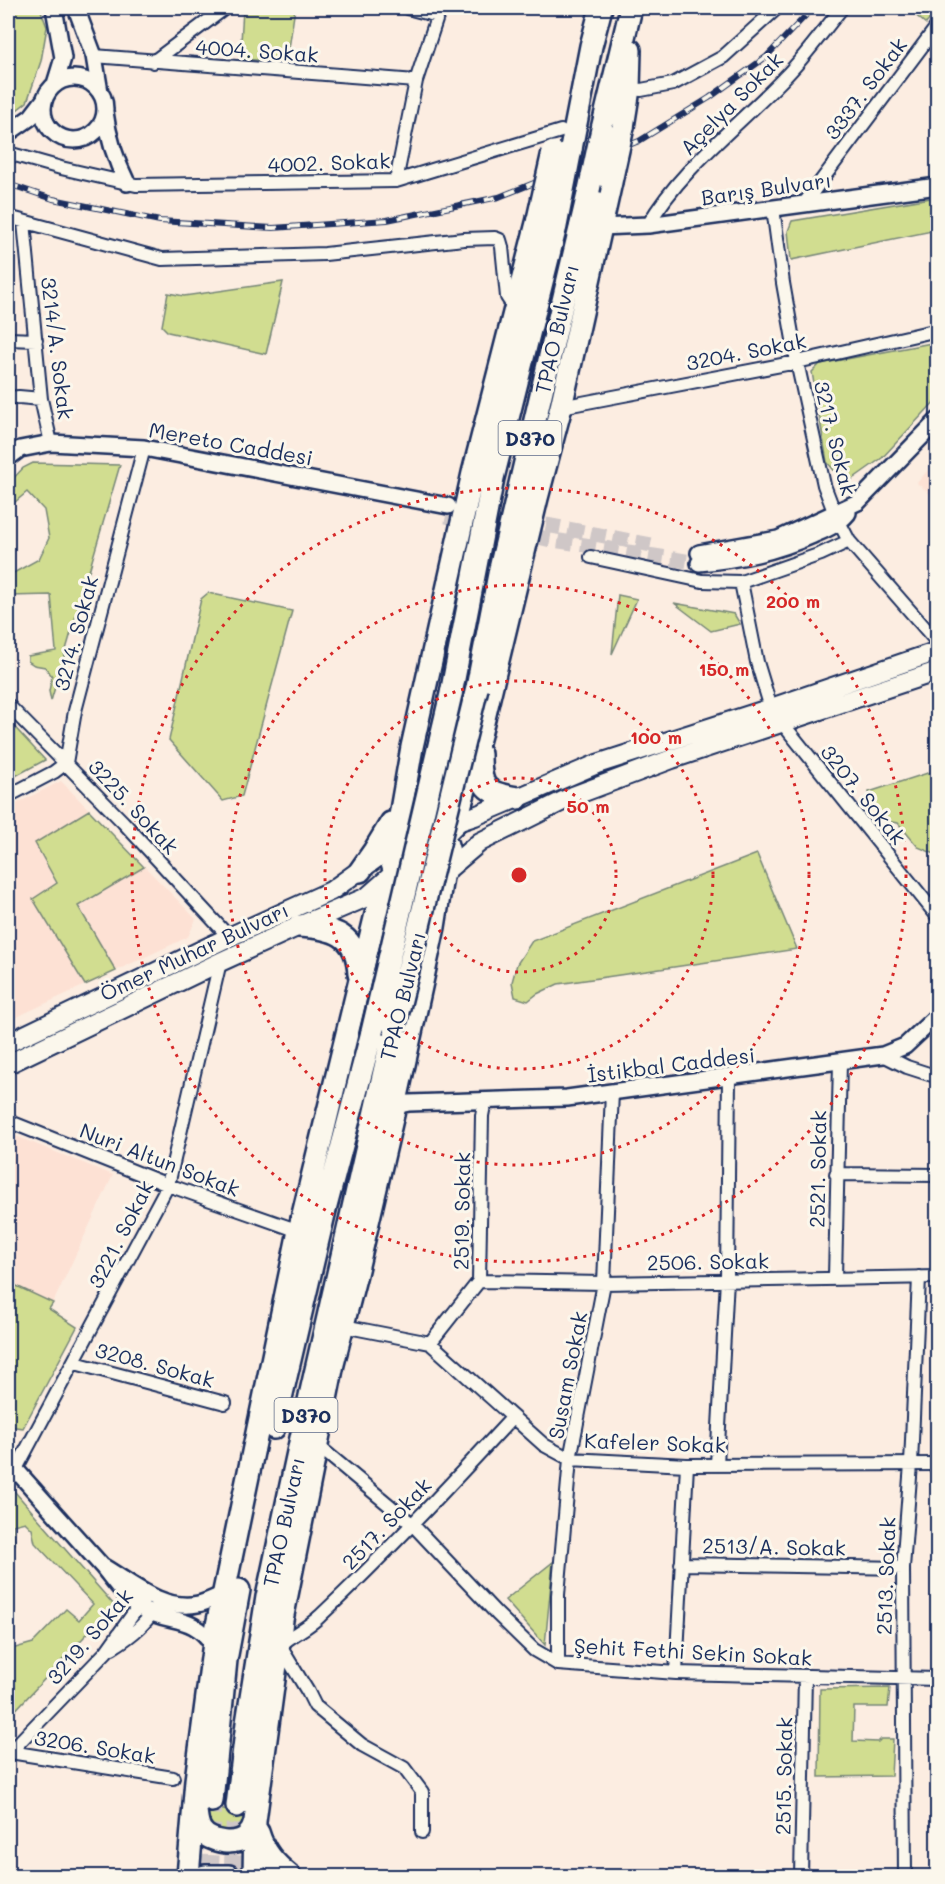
<svg xmlns="http://www.w3.org/2000/svg" width="945" height="1884" font-family="Mali,sans-serif">
	<style>
		.built { fill: #fde1d4 }
		.green { fill: #d1dd90; stroke: #768677; stroke-width: 1.5 }
		.lines { fill: none; stroke-linecap: round; stroke-linejoin: round }
		.tertiary-tunnel { stroke: #cfc7c7; stroke-width: 15; stroke-dasharray: 15 8; stroke-linecap: butt }
		.trunk-tunnel { stroke: #cfc7c7; stroke-width: 21; stroke-dasharray: 21 10; stroke-linecap: butt }
		.minor-casing { stroke: #1b2f5e; stroke-width: 16 }
		.tertiary-casing { stroke: #1b2f5e; stroke-width: 20 }
		.secondary-casing { stroke: #1b2f5e; stroke-width: 22 }
		.trunk-casing { stroke: #1b2f5e; stroke-width: 26 }
		.minor { stroke: #fbf7ec; stroke-width: 12 }
		.tertiary { stroke: #fbf7ec; stroke-width: 15 }
		.secondary { stroke: #fbf7ec; stroke-width: 18 }
		.trunk { stroke: #fbf7ec; stroke-width: 21 }
		.rail-casing { stroke: #1b2f5e; stroke-width: 6 }
		.rail { stroke: #fbf7ec; stroke-width: 4; stroke-dasharray: 11; stroke-linecap: butt }
		.trunk-bridge-casing { stroke: #1b2f5e; stroke-width: 26; stroke-linecap: butt }
		.trunk-bridge { stroke: #fbf7ec; stroke-width: 21 }
		.ring { fill: none; stroke: #d62828; stroke-width: 3; stroke-dasharray: 3 6 }
		.labels { text-anchor: middle; dominant-baseline: central; stroke-width: 6; stroke-linejoin: round; paint-order: stroke }
		.shield { fill: #fbf7ec; stroke: #5e6b89; stroke-width: 1.5 }
		.shield-label { font-size: 20px; font-weight: bold; fill: #1b2f5e }
		.street-label { font-size: 21px; fill: #1b2f5e; stroke: #fbf7ec }
		.centre { fill: #d62828; stroke: #fbf7ec; stroke-width: 3 }
		.ring-label { font-size: 18px; text-anchor: middle; font-weight: bold; fill: #d62828; stroke: #fbf7ec; stroke-width: 6; stroke-linejoin: round; paint-order: stroke }
	</style>
	<rect width="100%" height="100%" fill="#fcede1"/>
	<filter id="ink" filterUnits="userSpaceOnUse"><feTurbulence type="fractalNoise" baseFrequency=".0167" numOctaves="2"/><feDisplacementMap in="SourceGraphic" scale="12" xChannelSelector="R" yChannelSelector="G"/><feConvolveMatrix kernelMatrix="1 2 1 2 8 2 1 2 1" color-interpolation-filters="sRGB"/></filter>
	<g filter="url(#ink)">
		<path class="built" d="M937 459V500L917 483Z
			M61 781 196 919 188 937 8 1021V808Z
			M8 1133 113 1175 53 1303 8 1282Z"/>
		<path class="green" d="M8 8H40L47 27 41 61 27 102 8 117Z
			M245 8H295L287 62 240 59 243 9Z
			M907 8H937V10L926 24Z
			M937 197V230L791 260 788 231 792 221Z
			M283 282 266 354 168 332 162 326 168 293 184 296Z
			M937 342V399L882 458 851 480 838 475 827 462 812 372 820 364Z
			M33 463 120 465 51 701 49 691 52 676 45 667 34 665 28 661V656L56 651 51 595 8 596V576L39 559 49 538 44 510 27 492 8 508V484L23 468Z
			M208 593 292 611 242 796 223 801 169 740 201 599Z
			M618 595 637 599 612 654Z
			M674 603 734 614 740 624 711 631Z
			M8 720 45 760 8 780Z
			M937 770H938L937 855 918 847 898 823 884 821 873 805 869 792Z
			M89 810 144 867 78 906 116 971 85 985 33 899 57 883 35 843Z
			M757 854 797 949 558 984 537 994 528 1001 515 997 512 982 517 964 532 941Z
			M8 1282 53 1303 49 1309 77 1327 23 1428 8 1426Z
			M8 1484 114 1605 8 1718V1650L33 1643 66 1609 79 1620 93 1604 35 1543 32 1529 25 1522 13 1525 15 1544 8 1548Z
			M553 1562 545 1645 505 1600Z
			M890 1688 888 1707H854L853 1741 878 1742 881 1739H893L891 1776 819 1777 820 1689Z
			M205 1808 251 1813C241 1842 210 1837 205 1808Z"/>
		<g class="lines">
			<path class="tertiary-tunnel" d="M478 512 652 545
				M446 516 547 539 699 563"/>
			<path class="trunk-tunnel" d="M208 1876 212 1801
				M234 1876 237 1806"/>
			<defs>
				<path id="minor" d="M407 8 438 16
					M94 56 416 81
					M153 62 225 8
					M629 89 641 90 673 84 723 57 777 8
					M8 153 61 168 136 185 396 181 561 131
					M396 181 416 81 440 8
					M803 205 938 25
					M773 208 783 283 797 362 824 485 835 514 849 541 938 643
					M8 217 162 259 325 254 464 239 495 238 500 240 502 247 507 297 515 309
					M24 222 41 399 51 443
					M648 225C681 168 738 126 784 78 805 57 823 31 842 8
					M8 339 36 340
					M8 398 19 397 41 399
					M561 407 797 362 938 330
					M591 557 702 581 741 582 821 554 849 541
					M741 582 757 662 771 708
					M8 705 123 822 229 937
					M783 724 938 917
					M8 796 54 772 66 763 75 711 144 448
					M883 1055 907 1067 938 1077
					M8 1121 168 1185 299 1231
					M836 1174 938 1175
					M835 1277 840 1062
					M479 1281 604 1283 938 1277
					M343 1326 430 1343 544 1445 570 1459 687 1465 938 1464
					M430 1343 479 1281 482 1116 485 1100
					M75 1363 225 1403
					M317 1445 413 1525 497 1614 534 1650 558 1664 676 1673 938 1679
					M717 1464 727 1279 729 1077
					M15 1471 168 1185 220 962
					M681 1564 903 1568
					M112 1648C133 1635 150 1621 160 1599
					M558 1664V1595L570 1459 604 1283 612 1092
					M676 1673 687 1465
					M10 1752 173 1778
					M8 1754 106 1652 143 1600
					M422 1832V1792L404 1768 362 1745 315 1706 308 1692 280 1646C292 1634 308 1628 320 1616 387 1553 449 1486 512 1418
					M801 1876 805 1676
					M905 1876 903 1568 911 1464 919 1277"/>
				<path id="tertiary" d="M54 8 63 58 55 84
					M76 8 94 56 100 92
					M43 109a31 31 0 1 1 62 0a31 31 0 1 1-62 0Z
					M105 112C108 138 115 159 127 183
					M8 133 31 117 44 100
					M600 227 648 225 938 186
					M8 458 20 449 51 443 144 448 448 506
					M699 553 778 539 858 502 938 420
					M699 563C741 559 774 552 813 535 827 529 838 525 848 513
					M395 1106 409 1103 567 1098 883 1055 905 1046 938 1015
					M8 1461 102 1566
					M214 1646C192 1613 171 1625 141 1608 126 1599 113 1579 102 1566 130 1582 163 1612 198 1604 207 1602 216 1597 224 1594"/>
				<path id="secondary" d="M445 826 475 816 597 764 771 708 938 651
					M447 870 480 842 573 796 672 759 938 671
					M8 1043 229 937 331 891 392 847
					M8 1064 220 962 299 926 367 897 392 875"/>
				<path id="trunk" d="M623 127 629 89 630 50
					M602 129 631 8
					M571 149 591 46 601 8
					M477 688 500 569 589 190
					M451 694 493 478 556 226
					M480 754C480 787 484 793 518 798
					M391 856a29 29 0 1 1 58 0a29 29 0 1 1-58 0Z
					M442 836 456 822 480 735 537 498 561 407 611 182
					M396 839 412 747 473 473 538 219
					M360 871 374 851 391 823
					M299 926C334 928 357 934 359 974
					M274 1428 325 1210 372 1032
					M212 1801 226 1660 239 1590
					M237 1806 247 1723 267 1597 310 1396 394 1028
					M196 1811C197 1817 197 1824 201 1830 209 1843 238 1847 249 1834 252 1831 254 1825 255 1821
					M258 1832C264 1852 274 1863 290 1876
					M188 1876 196 1780 215 1635 299 1231 377 910 395 872
					M205 1876H229
					M254 1876 255 1821 282 1620 333 1364 356 1274 395 1106 434 927 442 877"/>
			</defs>
			<use href="#minor" class="minor-casing"/>
			<use href="#tertiary" class="tertiary-casing"/>
			<use href="#secondary" class="secondary-casing"/>
			<use href="#trunk" class="trunk-casing"/>
			<use href="#minor" class="minor"/>
			<use href="#tertiary" class="tertiary"/>
			<use href="#secondary" class="secondary"/>
			<use href="#trunk" class="trunk"/>
			<defs>
				<path id="rail" d="M8 184 53 199 160 221 273 228 387 220 499 197 639 141 709 98 766 57 813 8"/>
			</defs>
			<use href="#rail" class="rail-casing"/>
			<use href="#rail" class="rail"/>
			<defs>
				<path id="trunk-bridge" d="M611 182 623 127
					M589 190 602 129
					M538 219 553 152
					M556 226 571 149
					M394 1028 477 688
					M372 1032 451 694"/>
			</defs>
			<use href="#trunk-bridge" class="trunk-bridge-casing"/>
			<use href="#trunk-bridge" class="trunk-bridge"/>
		</g>
	</g>
	<g class="ring">
		<circle cx="519" cy="875" r="97"/>
		<circle cx="519" cy="875" r="194"/>
		<circle cx="519" cy="875" r="290"/>
		<circle cx="519" cy="875" r="387"/>
	</g>
	<g class="labels">
		<g class="shield">
			<rect x="498.5" y="421" width="63" height="34" rx="4.5"/>
			<rect x="274.5" y="1398" width="63" height="34" rx="4.5"/>
		</g>
		<g class="shield-label">
			<text x="530" y="438">D370</text>
			<text x="306" y="1415">D370</text>
		</g>
		<g class="street-label">
			<text transform="translate(257 50) rotate(4)">4004. Sokak</text>
			<text transform="translate(865 88) rotate(-53)">3337. Sokak</text>
			<text transform="translate(731 103) rotate(-45)">Açelya Sokak</text>
			<text transform="translate(329 162) rotate(-2)">4002. Sokak</text>
			<text transform="translate(766 188) rotate(-8)">Barış Bulvarı</text>
			<text transform="translate(556 329) rotate(-77)">TPAO Bulvarı</text>
			<text transform="translate(58 348) rotate(83)">3214/A. Sokak</text>
			<text transform="translate(746 351) rotate(-11)">3204. Sokak</text>
			<text transform="translate(836 438) rotate(76)">3217. Sokak</text>
			<text transform="translate(231 443) rotate(10)">Mereto Caddesi</text>
			<text transform="translate(75 633) rotate(-75)">3214. Sokak</text>
			<text transform="translate(864 794) rotate(51)">3207. Sokak</text>
			<text transform="translate(134 806) rotate(47)">3225. Sokak</text>
			<text transform="translate(194 951) rotate(-25)">Ömer Muhar Bulvarı</text>
			<text transform="translate(402 996) rotate(-76)">TPAO Bulvarı</text>
			<text transform="translate(671 1064) rotate(-7)">İstikbal Caddesi</text>
			<text transform="translate(160 1159) rotate(21)">Nuri Altun Sokak</text>
			<text transform="translate(817 1169) rotate(-89)">2521. Sokak</text>
			<text transform="translate(461 1211) rotate(-89)">2519. Sokak</text>
			<text transform="translate(120 1234) rotate(-63)">3221. Sokak</text>
			<text transform="translate(708 1261) rotate(-1)">2506. Sokak</text>
			<text transform="translate(155 1364) rotate(15)">3208. Sokak</text>
			<text transform="translate(567 1375) rotate(-79)">Susam Sokak</text>
			<text transform="translate(655 1442) rotate(2)">Kafeler Sokak</text>
			<text transform="translate(283 1522) rotate(-78)">TPAO Bulvarı</text>
			<text transform="translate(386 1523) rotate(-46)">2517. Sokak</text>
			<text transform="translate(774 1546) rotate(1)">2513/A. Sokak</text>
			<text transform="translate(885 1576) rotate(-88)">2513. Sokak</text>
			<text transform="translate(89 1636) rotate(-49)">3219. Sokak</text>
			<text transform="translate(693 1651) rotate(3)">Şehit Fethi Sekin Sokak</text>
			<text transform="translate(95 1746) rotate(9)">3206. Sokak</text>
			<text transform="translate(783 1776) rotate(-89)">2515. Sokak</text>
		</g>
	</g>
	<circle cx="519" cy="875" r="9" class="centre"/>
	<g class="ring-label">
		<text x="793" y="608">200 m</text>
		<text x="724" y="676">150 m</text>
		<text x="656" y="744">100 m</text>
		<text x="588" y="813">50 m</text>
	</g>
	<rect width="945" height="1884" fill="none" stroke="#fbf7ec" stroke-width="30"/>
	<rect x="15" y="15" width="915" height="1854" fill="none" stroke="#1b2f5e" stroke-width="2" filter="url(#ink)"/>
</svg>
